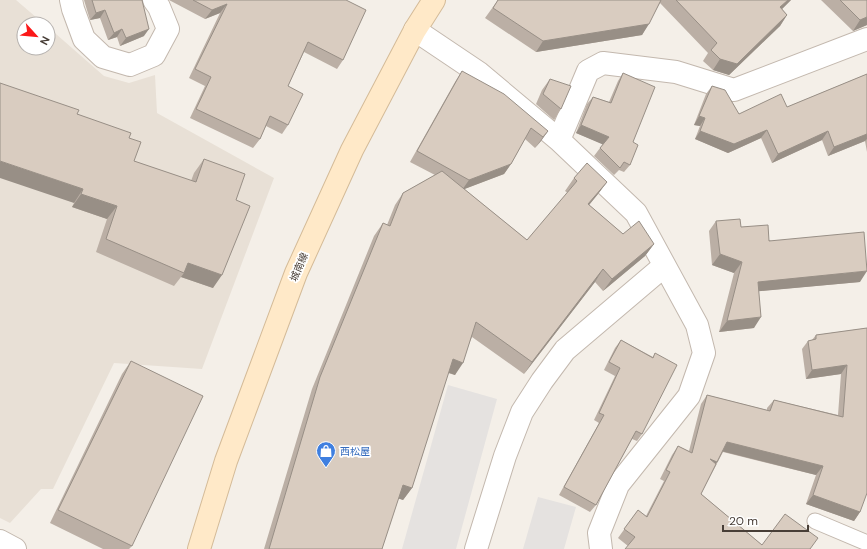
<svg xmlns="http://www.w3.org/2000/svg" width="867" height="549" font-family="'DM Sans','Noto Sans JP',sans-serif">
	<style>
		.residential { fill: #e8e0d6 }
		.parking { fill: #e5e2e0 }
		.lines { fill: none; stroke-linecap: round; stroke-linejoin: round }
		.lane-casing { stroke: #c3b8ae; stroke-width: 17 }
		.street-casing { stroke: #c3b8ae; stroke-width: 24 }
		.secondary-casing { stroke: #d4bb98; stroke-width: 24 }
		.lane { stroke: #fff; stroke-width: 15 }
		.street { stroke: #fff; stroke-width: 22 }
		.secondary { stroke: #ffe9c8; stroke-width: 22 }
		.wall { fill: #bbafa5 }
		.shaded-wall { fill: #988f86 }
		.building { fill: #d9ccc0; stroke: #988f86 }
		.labels { text-anchor: middle; dominant-baseline: central; stroke-width: 3.5; stroke-linejoin: round; paint-order: stroke }
		.street-label { font-size: 10px; fill: #483e37; stroke: #fff }
		.shop-label { font-size: 10px; fill: #366cbe; stroke: #fff; text-anchor: start }
	</style>
	<rect width="100%" height="100%" fill="#f4efe8"/>
	<path class="residential" d="M0 0H16L44 24H24V48H48V27L104 76 129 83 155 75 157 113 274 178 202 369 114 363 53 489H41L10 523 0 518Z"/>
	<path class="parking" d="M448 385 497 399 456 549H402Z
		M538 497 576 507 564 549H523Z"/>
	<g class="lines">
		<defs>
			<path id="lane" d="M815 521 867 543"/>
			<path id="street" d="M71 0 73 9 84 39 103 57 130 65 154 55 168 29 159 7 154 0
				M415 30 479 73 559 140 588 71 603 63 676 72 734 90 867 39
				M559 140 636 213 697 325 704 353 689 396 618 485 599 533 601 549
				M0 541 15 549
				M476 549 505 456 522 412 542 381 565 350 664 266"/>
			<path id="secondary" d="M199 549 226 461 296 273 352 150 415 30 434 0"/>
		</defs>
		<use href="#lane" class="lane-casing"/>
		<use href="#street" class="street-casing"/>
		<use href="#secondary" class="secondary-casing"/>
		<use href="#lane" class="lane"/>
		<use href="#street" class="street"/>
		<use href="#secondary" class="secondary"/>
	</g>
	<path class="wall" d="M84 0H142L144 36 120 46 117 37 108 40 100 18 90 20Z
		M169 0H346L343 60 337 69 304 52 288 86V125L282 134 266 126 260 139 253 148 190 118 205 86 189 78 220 13 205 19Z
		M498 0H791L782 9 787 15 780 26 729 75 713 70 703 61 708 53 660 3 642 35 536 52 485 18Z
		M821 0H867V25L853 31Z
		M462 71 548 131 541 141 535 148 525 139 511 164 504 174 464 189 527 240 568 193 565 191 574 178 607 182 598 194 589 205 623 234 654 244 645 256 603 291 595 282 524 374 472 337 455 375 448 373 412 488 403 500 398 498 382 549H264L312 389 374 236 383 223 387 225 395 205 403 193 435 175 410 162 455 82Z
		M623 73 633 142 630 165 624 172 619 170 614 175 594 156 603 144 576 133 587 104 593 97 609 102 618 81Z
		M867 74V152L865 141 828 156 822 140 772 163 761 138 728 153 695 139 700 126 694 125 706 94 712 86 739 114 787 107Z
		M550 79 561 109 554 120 536 104 542 90Z
		M77 114 129 138 134 161 191 181 194 173 204 159 236 200 213 288 181 277 174 286 96 252 107 219 72 207 74 203Z
		M716 221 741 227 860 282 759 291 754 328 719 332 734 273 712 265 709 231Z
		M867 328 860 512 854 521 806 504 816 475 723 452 701 494 762 545 810 549 628 546 618 538 638 510 646 516 664 481 660 479 672 455 678 446 689 451 701 404 707 395 767 410V408L774 400 838 415 841 374 806 379 802 349 808 341 812 340 816 335Z
		M621 340 653 357 655 353 642 434 637 441 632 439 596 505 590 512 559 495 599 423 594 420 615 376 604 370 615 348Z
		M131 361 132 546 129 549H103L50 523 122 374Z"/>
	<path class="shaded-wall" d="M788 0H791L773 18 780 7Z
		M227 4 220 13 205 19 212 10Z
		M105 10 100 18 90 20 96 13Z
		M787 15 780 26 729 75 713 70 720 59Z
		M867 17V25L853 31 860 20Z
		M649 24 642 35 536 52 543 41Z
		M122 29 117 37 108 40 114 33Z
		M149 29 144 36 120 46 126 38Z
		M699 116 705 118 700 126 694 125Z
		M581 125 609 137 604 145 576 133Z
		M767 130 761 138 728 153 695 139 700 131Z
		M548 131 541 141 535 148 543 137Z
		M828 131 822 140 772 163 778 154Z
		M867 134V139L865 141 828 156 834 147Z
		M0 161 83 189 74 203 0 178Z
		M511 164 504 174 462 190 469 180Z
		M607 182 598 194 580 216 588 204Z
		M81 194 117 206 107 219 72 207Z
		M654 244 645 256 603 291 612 279Z
		M720 254 742 262 734 273 712 265Z
		M188 263 222 275 213 288 181 277 184 273Z
		M603 269 595 282 524 374 532 362Z
		M867 271 860 282 750 292 758 282Z
		M761 317 754 328 719 332 727 321Z
		M453 359 463 363 455 375 444 371Z
		M847 365 841 374 806 379 812 370Z
		M727 442 823 466 816 475 721 451Z
		M710 459 717 462 711 471Z
		M403 485 412 488 403 500 394 497Z
		M813 495 860 512 854 521 806 504Z"/>
	<path class="building" d="M92 0H142L149 29 126 38 122 29 114 33 105 10 96 13Z
		M193 0H346L366 10 343 60 308 42 288 86 303 94 288 125 270 116 260 139 196 109 211 77 195 69 227 4 212 10Z
		M498 0H661L649 24 543 41 493 8Z
		M676 0H788L780 7 787 15 737 64 720 59 711 50 717 43Z
		M840 0H867V17L860 20Z
		M462 71 504 94 548 131 543 137 531 128 511 164 469 180 417 151Z
		M623 73 655 87 633 142 638 145 630 165 624 162 620 168 600 148 609 137 581 125 593 97 611 103Z
		M867 74V134L834 147 828 131 778 154 767 130 734 144 700 131 705 118 699 116 712 86 725 90 739 114 781 94 787 107Z
		M550 79 571 86 561 109 543 94Z
		M0 83 79 110 77 114 131 133 129 138 141 142 134 161 196 182 204 159 245 174 236 200 250 206 222 275 188 263 184 273 106 239 117 206 81 194 83 189 0 161Z
		M587 163 607 182 588 204 623 234 639 221 654 244 612 279 603 269 532 362 476 322 463 363 453 359 412 488 403 485 382 549H269L320 377 383 223 390 226 403 193 442 171 527 240 577 181 574 178Z
		M740 219 741 227 768 225 769 241 864 232 867 271 758 282 761 317 727 321 742 262 720 254 716 221Z
		M867 328V493L860 512 813 495 823 466 727 442 717 462 710 459 716 464 701 494 762 545 785 514 818 538 810 549H625L635 537 624 529 638 510 647 517 670 472 666 470 678 446 692 453 707 395 770 411 774 400 843 417 847 365 812 370 808 341 816 339V335Z
		M621 340 653 358 655 353 677 365 642 434 636 431 596 505 564 487 604 415 599 413 620 368 609 362Z
		M131 361 203 396 132 546 58 510Z"/>
	<defs>
		<symbol id="shop-pin" viewBox="-11 -11 22 30"><path d="M0 17L-7.5 6A9.5 9.5 0 1 1 7.5 6Z" fill="#3f7fe0" stroke="#fff"/><path d="M-5-2.5h2.3a2.7 3.5 0 0 1 5.4 0H5L5.5 6h-11ZM-1.5-2.5h3a1.5 2.3 0 0 0-3 0Z" fill="#fff"/></symbol>
	</defs>
	<g fill-rule="evenodd">
		<use href="#shop-pin" x="315" y="440" width="22" height="30"/>
	</g>
	<g class="labels">
		<g class="street-label">
			<text transform="translate(299 267) rotate(-67)">城南線</text>
		</g>
		<g class="shop-label">
			<text x="340" y="451">西松屋</text>
		</g>
	</g>
	<g transform="translate(36 36) rotate(117)"><circle r="19" fill="#ffffff" stroke="#b6b2af"/>
	<path d="M0-3L7 15L0 10L-7 15Z" fill="#fb1819"/>
	<text y="-6" font-size="11" font-weight="bold" text-anchor="middle" fill="#483e37">N</text>
	</g>
	<path d="M723 525v6h85v-6" fill="none" stroke="#483e37" stroke-width="2"/>
	<text x="729" y="525" font-size="12" fill="#483e37" stroke="#ffffff" stroke-width="3" paint-order="stroke">20 m</text>
</svg>
